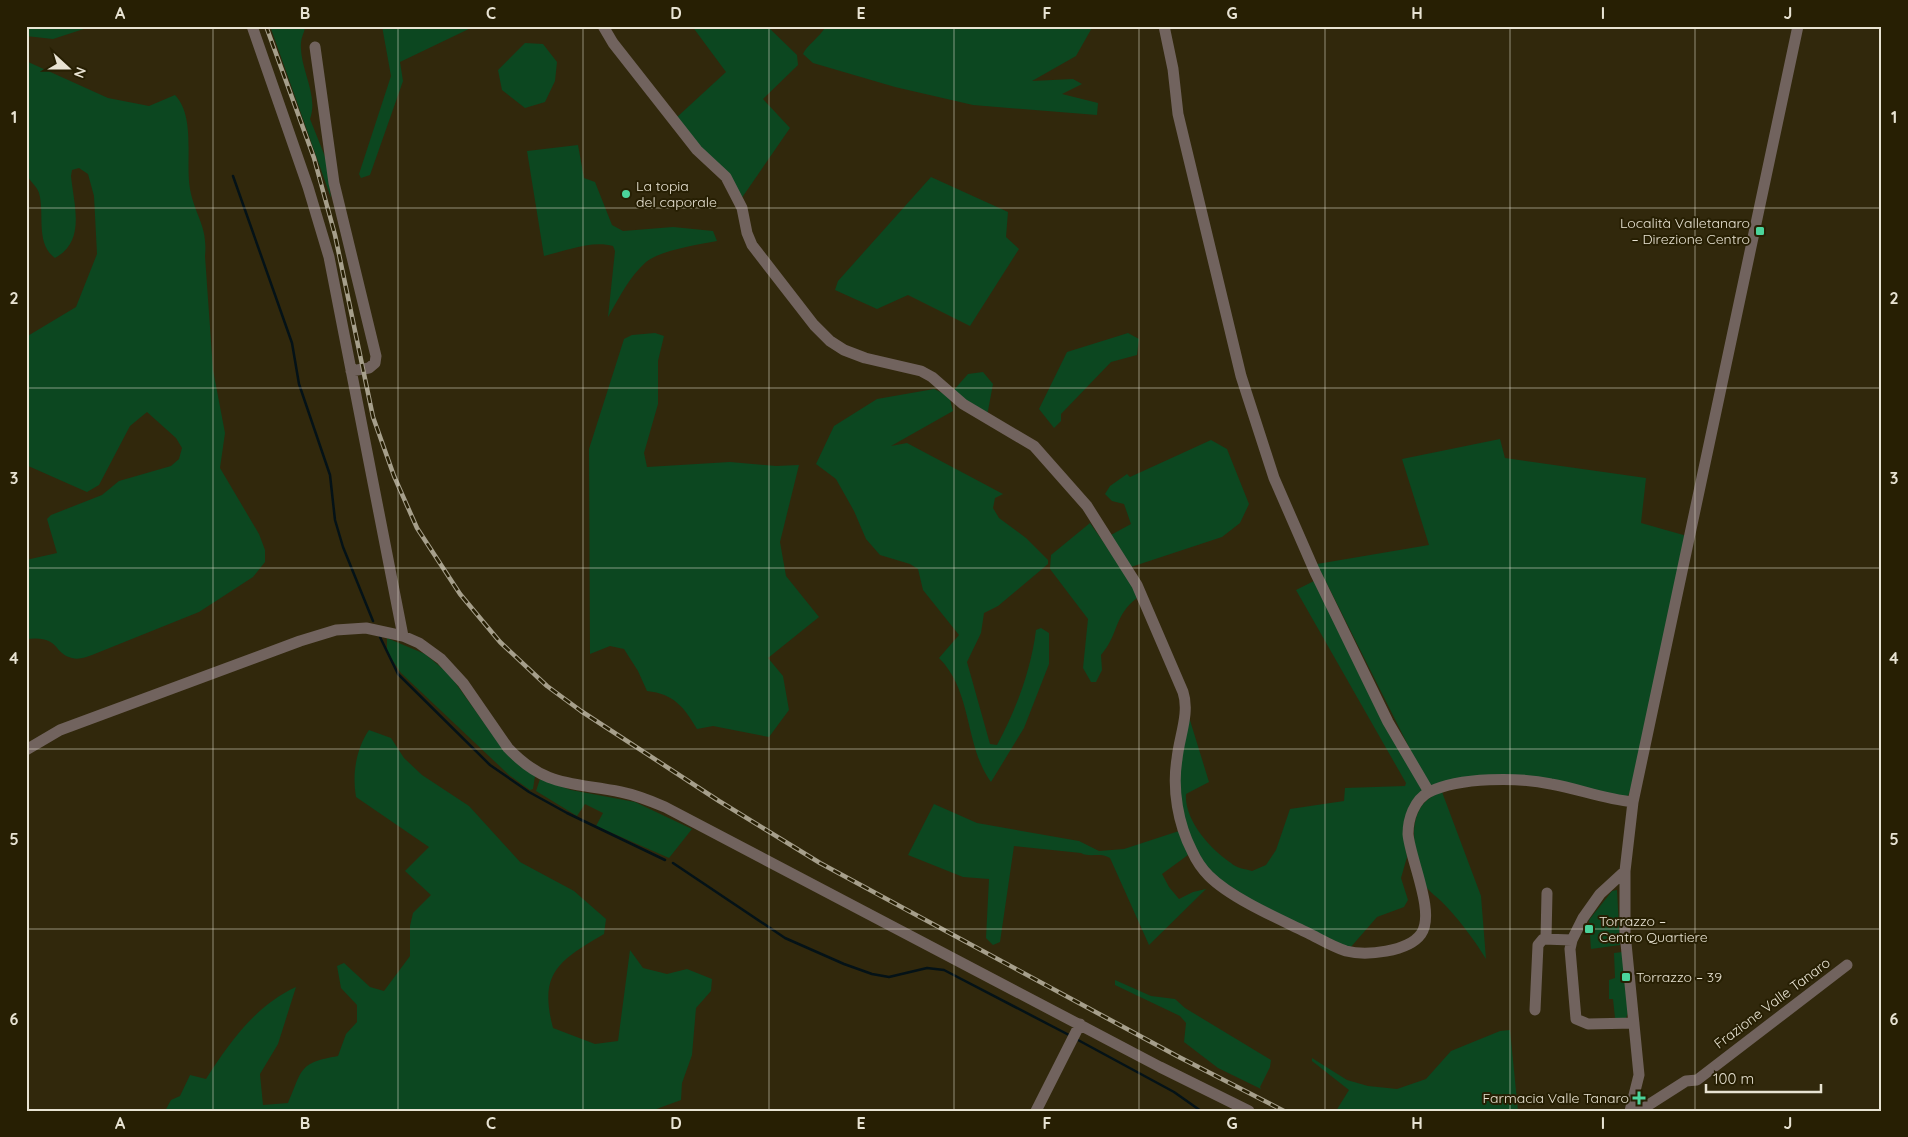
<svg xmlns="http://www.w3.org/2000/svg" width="1908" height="1137" font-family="Quicksand,sans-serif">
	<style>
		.green { fill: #0c4720 }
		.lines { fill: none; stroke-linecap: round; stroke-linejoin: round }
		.stream { stroke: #041217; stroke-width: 2.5 }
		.minor { stroke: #71635e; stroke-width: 11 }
		.rail-casing { stroke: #a69f8b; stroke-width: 4.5 }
		.rail { stroke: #271f03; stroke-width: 2.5; stroke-dasharray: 8; stroke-linecap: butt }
		.grid { fill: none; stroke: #e8e3d3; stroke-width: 1; stroke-opacity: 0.55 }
		.poi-dot { fill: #4bd49b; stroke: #271f03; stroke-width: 2 }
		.labels { text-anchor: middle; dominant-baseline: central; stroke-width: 4; stroke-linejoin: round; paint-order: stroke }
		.poi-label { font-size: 14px; fill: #e8e3d3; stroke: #271f03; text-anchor: start }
		.street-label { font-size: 14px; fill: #e8e3d3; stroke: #271f03 }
		.neatline { fill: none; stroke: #e8e3d3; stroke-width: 2 }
		.grid-label { font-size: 16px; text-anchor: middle; font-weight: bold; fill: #e8e3d3 }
	</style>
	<rect width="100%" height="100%" fill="#31280c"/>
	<path class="green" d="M26 26H93L53 39 26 36Z
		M270 26 305 28C304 33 301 38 301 43 299 68 319 95 310 119L326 159 331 198Z
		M382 26H475L400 62 403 81 370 175 361 178 359 174 391 76Z
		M692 26H767L797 55 798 65 763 99 790 128 741 199 676 118 726 72Z
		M826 26H1093L1076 56 1032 81 1073 79 1082 84 1062 94 1098 103 1097 115 973 105 895 87 813 63 803 54C806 46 820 37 826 26Z
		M525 43 543 44 557 62 555 81 545 102 525 108 502 90 498 70Z
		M26 61 108 98 149 106 175 95C196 117 185 161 190 189 195 216 208 226 205 256L213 370 225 433 220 468 259 534 265 550V562L253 577 199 612 92 655C86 657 79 660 72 658 52 653 61 635 26 639V560L57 553 47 519 51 515 102 495 119 481 171 466 179 459 182 448 176 438 147 412 130 426 99 485 87 492 26 465V337L76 307 97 254 94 196 88 174 79 168 72 170 71 176C74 206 86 241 55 258 35 244 45 213 39 193 37 186 29 181 26 173Z
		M578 145 584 178 595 182 612 225 623 231 673 227 713 231 717 241C697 245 661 250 646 262 629 277 619 298 608 317L615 251 613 246C592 240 565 251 544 256L527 151Z
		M931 177 1008 212 1006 237 1019 249 970 326 908 295 877 309 835 290 838 281Z
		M655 333 664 336 658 361V404L644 453 647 467 730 462 776 466 799 465 780 542 786 576 819 617 768 658 783 676 789 710 769 737 713 726 697 729C684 707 674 694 647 691L638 671 624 649 610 646 590 654 589 449 624 339 632 335Z
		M1128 333 1139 339 1137 355 1111 362 1061 414V421L1054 428 1039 409 1067 352Z
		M983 372 993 384 987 416 953 391 968 374Z
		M934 389 949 396 953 411 891 446 907 443 1003 494 995 498 993 508 999 518 1026 538 1048 560V564L998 606 984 613 981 633 967 662 990 744 997 745C1016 710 1031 670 1036 630L1041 628 1049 633V664L1024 728 991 782C964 745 973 692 939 658L959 635 923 590 918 569 910 564 880 555 866 539 854 511 836 479 816 464 834 426 877 399Z
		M1500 439 1505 458 1646 478 1641 523 1687 536 1630 792 1627 797 1536 778 1430 789 1317 564 1429 545 1402 459Z
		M1211 440 1227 449 1249 504 1240 523 1222 537 1128 568 1109 536 1131 524 1124 504 1112 501 1105 494 1110 486 1127 474 1130 477Z
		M1090 523 1136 588 1137 598C1114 615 1119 634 1101 655L1102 670 1096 682H1091L1083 668 1088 619 1050 569 1051 555Z
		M1316 580 1425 791 1404 837 1407 857 1401 878 1408 900 1404 907 1377 917 1350 948 1257 904 1208 872 1192 847 1180 804V759L1189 717 1209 782 1186 794C1184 820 1210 849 1231 863 1236 868 1245 869 1252 871L1266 865 1276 850 1290 809 1344 801 1345 788 1405 786 1406 783 1296 590Z
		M387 638 425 654 449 674 503 749 535 776 533 789 530 790 509 775 401 673 387 652Z
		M369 730 391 738 404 758 422 775 469 806 520 862 574 891 606 919 604 934C560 960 538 972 553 1028L595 1044 618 1041 630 950 643 968 667 974 687 969 712 979 711 991 696 1008 692 1055 682 1083 681 1100 651 1111H165L171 1100 180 1096 190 1075 206 1079C229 1043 256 1005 296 987L278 1044 260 1074 263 1105 288 1103C303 1069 298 1063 338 1056L346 1034 357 1022V1005L341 988 337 966 344 963 370 987 384 991 410 956V926L413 913 431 895 405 871 429 847 356 797C352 774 356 749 369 730Z
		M540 779 571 790 635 802 692 829 669 858 596 826 603 813 585 804 577 816 536 791Z
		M1442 792 1481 896 1486 959C1473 938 1459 919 1441 901 1437 897 1431 893 1427 888 1423 883 1421 873 1419 866 1411 838 1409 802 1442 792Z
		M934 804 977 823 1079 841 1099 851 1124 849 1179 831 1188 855 1162 874 1169 887 1179 899 1193 892 1206 889 1149 945 1110 858C1100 852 1090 858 1081 853L1014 846 1000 942 993 945 986 938 989 879 963 877 908 855Z
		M1617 890 1620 945 1591 949 1589 920 1612 891Z
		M1622 952 1628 1013 1626 1018H1615L1613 999H1609V980L1615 978 1614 953Z
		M1115 980 1151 996 1175 999 1185 1008 1271 1060 1270 1067 1260 1087 1261 1089 1218 1068 1184 1042 1186 1023 1180 1016 1115 985Z
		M1510 1030 1518 1111H1336L1349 1090 1312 1061V1058L1347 1080 1368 1086 1397 1089 1426 1079 1451 1051 1500 1031Z"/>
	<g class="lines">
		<path class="stream" d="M233 176 292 343 299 384 330 475 335 520 343 547 373 621
			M380 637 398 674 490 765 529 792 567 813 665 860
			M673 863 785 938 844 964 872 974 889 977 927 968 944 970 1069 1035
			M1078 1040 1174 1092 1201 1111"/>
		<path class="minor" d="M252 26 308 187 329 257 403 636
			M603 26 613 43 697 150 726 177 742 208 747 233 752 245 814 325 830 341 844 350 865 358 921 371 932 377 963 404 1034 446 1087 506 1137 585 1183 692C1190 713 1179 737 1177 759 1172 789 1178 824 1192 851 1196 860 1202 869 1209 876 1231 898 1279 919 1308 933 1320 939 1333 947 1346 951 1366 956 1408 952 1421 934 1436 913 1410 859 1408 834 1408 819 1414 800 1429 792 1460 777 1518 777 1551 784 1579 789 1604 799 1633 802
			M1164 26 1173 69 1178 114 1241 376 1274 478 1315 572 1388 722 1429 792
			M315 47 334 183 376 356 375 363 369 368 351 371
			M26 750 60 730 300 641 336 630 366 628 403 636 419 643 441 659 463 683 508 748C546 788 572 782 621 792 636 795 651 801 665 807L1160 1067 1249 1111
			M1625 871 1600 894 1583 918 1572 940 1570 949 1576 1019 1588 1024 1634 1023
			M1546 938 1547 893
			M1535 1010 1538 945 1543 939 1572 940
			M1036 1111 1080 1024
			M1630 1111 1639 1075 1625 933V871L1633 802 1798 26
			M1639 1111 1686 1081 1697 1080 1847 965"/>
		<defs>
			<path id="rail" d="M266 26 314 158 335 235 373 417 394 476 417 528 460 594 500 642 547 686 581 711 719 801 820 863 1177 1056 1284 1111"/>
		</defs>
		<use href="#rail" class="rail-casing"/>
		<use href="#rail" class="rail"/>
	</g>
	<path class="grid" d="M213 26V1111M398 26V1111M583 26V1111M769 26V1111M954 26V1111M1139 26V1111M1325 26V1111M1510 26V1111M1695 26V1111M26 208H1882M26 388H1882M26 568H1882M26 749H1882M26 929H1882"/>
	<g class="poi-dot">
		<circle cx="626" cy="194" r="5"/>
		<rect x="1755" y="226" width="10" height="10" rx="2.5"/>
		<rect x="1584" y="924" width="10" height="10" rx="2.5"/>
		<rect x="1621" y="972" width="10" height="10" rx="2.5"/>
		<path d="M1636.5 1090.5h5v5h5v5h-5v5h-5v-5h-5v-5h5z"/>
	</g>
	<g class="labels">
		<g class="poi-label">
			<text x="636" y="186">La topia<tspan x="636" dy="16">del caporale</tspan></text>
			<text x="1750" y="223" text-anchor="end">Località Valletanaro<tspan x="1750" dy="16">– Direzione Centro</tspan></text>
			<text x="1599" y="921">Torrazzo –<tspan x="1599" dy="16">Centro Quartiere</tspan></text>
			<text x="1636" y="977">Torrazzo – 39</text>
			<text x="1629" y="1098" text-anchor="end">Farmacia Valle Tanaro</text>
		</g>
		<g class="street-label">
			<text transform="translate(1772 1003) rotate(-37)">Frazione Valle Tanaro</text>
		</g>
	</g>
	<rect width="1908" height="1137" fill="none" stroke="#271f03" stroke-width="55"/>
	<g transform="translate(68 68) rotate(111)" stroke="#271f03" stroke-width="4" paint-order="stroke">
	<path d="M0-4L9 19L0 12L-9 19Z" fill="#e8e3d3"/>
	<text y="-8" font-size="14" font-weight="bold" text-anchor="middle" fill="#e8e3d3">N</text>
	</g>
	<path d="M1706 1084v8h115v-8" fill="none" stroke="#e8e3d3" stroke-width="2.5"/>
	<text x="1713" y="1084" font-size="15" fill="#e8e3d3" stroke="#271f03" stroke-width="4" paint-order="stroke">100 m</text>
	<rect x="28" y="28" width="1852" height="1082" class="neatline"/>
	<g class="grid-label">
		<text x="120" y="19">A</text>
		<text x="305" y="19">B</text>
		<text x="491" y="19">C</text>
		<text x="676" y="19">D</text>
		<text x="861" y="19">E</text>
		<text x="1047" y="19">F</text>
		<text x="1232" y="19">G</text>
		<text x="1417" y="19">H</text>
		<text x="1603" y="19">I</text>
		<text x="1788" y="19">J</text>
		<text x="14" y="123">1</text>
		<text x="1894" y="123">1</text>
		<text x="14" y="304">2</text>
		<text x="1894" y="304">2</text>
		<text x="14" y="484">3</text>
		<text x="1894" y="484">3</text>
		<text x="14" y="664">4</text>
		<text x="1894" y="664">4</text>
		<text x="14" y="845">5</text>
		<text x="1894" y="845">5</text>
		<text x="14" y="1025">6</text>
		<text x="1894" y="1025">6</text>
		<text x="120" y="1129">A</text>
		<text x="305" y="1129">B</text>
		<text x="491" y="1129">C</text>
		<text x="676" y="1129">D</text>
		<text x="861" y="1129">E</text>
		<text x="1047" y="1129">F</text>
		<text x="1232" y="1129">G</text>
		<text x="1417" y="1129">H</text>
		<text x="1603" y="1129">I</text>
		<text x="1788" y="1129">J</text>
	</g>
</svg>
